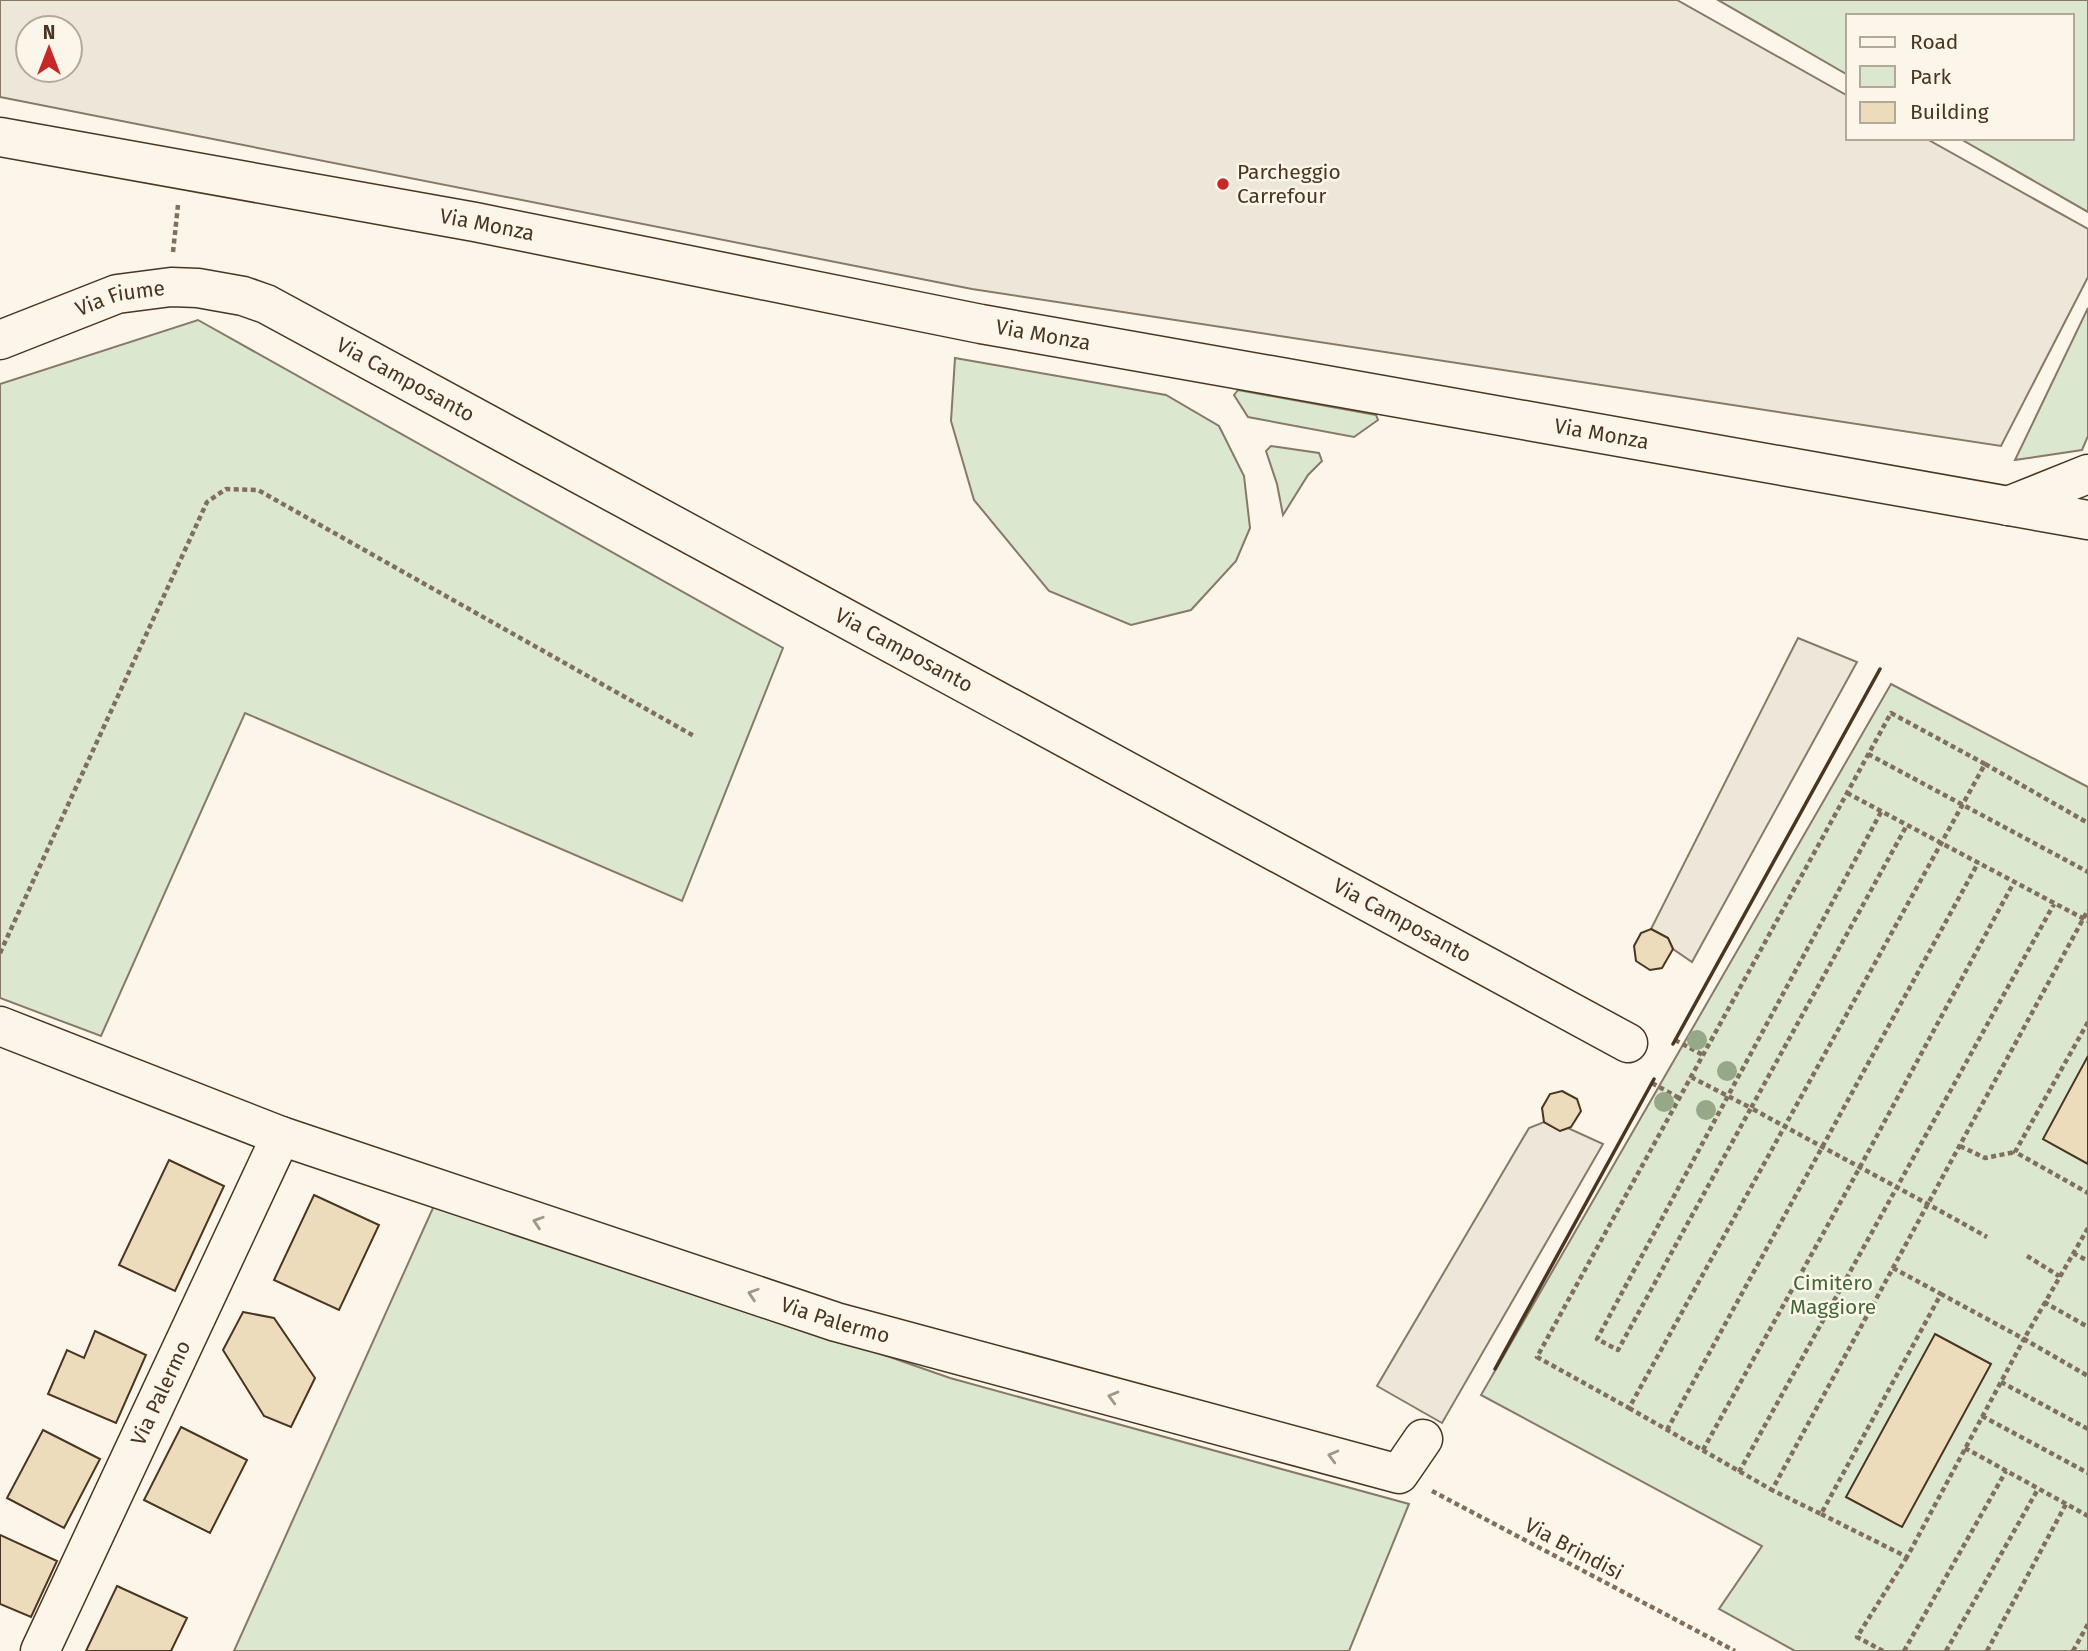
<svg xmlns="http://www.w3.org/2000/svg" width="2088" height="1651" font-family="'Fira Sans',sans-serif">
	<style>
		.green { fill: #dce7d0; stroke: #887966; stroke-width: 2 }
		.parking { fill: #ede7d9; stroke: #887966; stroke-width: 2; fill-rule: evenodd }
		.building { fill: #ecdcbc; stroke: #4a3520; stroke-width: 2 }
		.lines { fill: none; stroke-linecap: round; stroke-linejoin: round }
		.minor-casing { stroke: #4a3520; stroke-width: 41 }
		.major-casing { stroke: #4a3520; stroke-width: 41 }
		.path { stroke: #7f6f5c; stroke-width: 4.5; stroke-dasharray: 5 3.5; stroke-linecap: butt }
		.minor { stroke: #fbf6e9; stroke-width: 38 }
		.major { stroke: #fbf6e9; stroke-width: 38 }
		.wall { stroke: #4a3520; stroke-width: 3.5 }
		.tree { fill: #96a887 }
		.oneway { stroke: #a29684 }
		.poi-dot { fill: #c62828; stroke: #fbf6e9; stroke-width: 2.5 }
		.labels { text-anchor: middle; dominant-baseline: central; stroke-width: 5; stroke-linejoin: round; paint-order: stroke }
		.poi-label { font-size: 21px; fill: #4a3520; stroke: #fbf6e9; text-anchor: start }
		.street-label { font-size: 21px; fill: #4a3520; stroke: #fbf6e9 }
		.park-label { font-size: 21px; fill: #436837; stroke: #fbf6e9 }
	</style>
	<rect width="100%" height="100%" fill="#fbf6e9"/>
	<path class="green" d="M1718 0H2088V212L1959 138H2072V16H1848V75Z
		M2088 308V436L2082 450 2015 460Z
		M198 320 783 648 682 901 245 713 101 1036 0 998V384Z
		M955 358 1166 395 1219 426 1244 476 1250 528 1236 561 1191 610 1131 625 1049 591 974 500 951 421Z
		M1238 390 1376 415 1378 420 1354 437 1248 417 1234 395Z
		M1271 446 1319 453 1322 461 1308 475 1283 515 1277 484 1266 451Z
		M1891 684 2088 787V1651H1795L1719 1609 1762 1546 1481 1395Z
		M437 1199 950 1378 1409 1504 1349 1651H234Z"/>
	<path class="parking" d="M0 0H1677L1848 96V138H1925L2088 229V277L2001 446 972 289 0 97ZM28 28H70V70H28Z
		M1798 638 1857 662 1692 962 1673 949 1668 938 1651 929Z
		M1544 1122 1560 1131 1568 1128 1603 1144 1442 1423 1377 1386 1529 1128Z"/>
	<path class="building" d="M1651 929 1668 938 1673 949 1662 968 1650 970 1636 961 1634 946 1641 933Z
		M2088 1056V1164L2043 1139Z
		M1562 1091 1577 1099 1581 1111 1571 1127 1560 1131 1544 1122 1542 1108 1550 1094Z
		M169 1160 224 1186 175 1291 119 1265Z
		M314 1195 379 1225 339 1310 274 1280Z
		M243 1312 274 1318 315 1378 291 1427 264 1416 223 1350Z
		M95 1331 146 1355 116 1423 48 1394 67 1350 84 1358Z
		M1935 1334 1991 1364 1902 1527 1846 1497Z
		M181 1427 247 1460 210 1533 144 1500Z
		M43 1430 100 1459 64 1528 7 1498Z
		M0 1535 57 1561 31 1617 0 1604Z
		M117 1586 187 1618 171 1651H86Z"/>
	<g class="lines">
		<defs>
			<g id="minor">
				<path id="s1" d="M0 340 117 294 171 287 198 288 243 296 266 304 1628 1043"/>
				<path d="M2008 506 2088 474"/>
				<path id="s2" d="M0 1026 281 1136 836 1322 1399 1474 1423 1439"/>
				<path id="s3" d="M40 1651 281 1136"/>
			</g>
			<g id="major">
				<path id="s4" d="M0 137 475 222 981 324 2088 520"/>
			</g>
		</defs>
		<use href="#minor" class="minor-casing"/>
		<use href="#major" class="major-casing"/>
		<path class="path" d="M173 252 178 205
			M1868 754 2088 872
			M1985 764 1891 713 1537 1357 1629 1408 1985 764 2088 823
			M1847 793 2088 921
			M1881 812 1597 1339 1618 1350 1751 1108C1829 1151 1909 1193 1987 1237
			M0 953 207 502 226 489 258 490 694 736
			M2088 1022 2015 1152 2088 1193
			M1675 1040 1703 1055
			M1691 1077 1751 1108 1907 825
			M1652 1083 1679 1098
			M1960 1146 1985 1158 2015 1152
			M2088 1228 2024 1339 2088 1376
			M2073 1253 2088 1261
			M2027 1256 2059 1276
			M1893 1268 1941 1294 1821 1514 1772 1490 2088 910
			M2044 1302 2088 1327
			M2001 1382 2088 1429
			M1629 1408 1772 1490
			M1982 1416 2088 1473
			M1667 1430 1978 863
			M1965 1448 2088 1516
			M1703 1450 1860 1167 2014 882
			M1739 1472 2054 904
			M1432 1491 1735 1651
			M1821 1514 1907 1557 2024 1339 1941 1294
			M1883 1651 1857 1637 1907 1557
			M1904 1651 2006 1471
			M1946 1651 2038 1489
			M1987 1651 2066 1504
			M2073 1651 2088 1624"/>
		<use href="#minor" class="minor"/>
		<use href="#major" class="major"/>
		<path class="wall" d="M1673 1044 1880 669
			M1495 1369 1654 1079"/>
	</g>
	<g class="tree">
		<circle cx="1697" cy="1040" r="10"/>
		<circle cx="1727" cy="1071" r="10"/>
		<circle cx="1664" cy="1102" r="10"/>
		<circle cx="1706" cy="1110" r="10"/>
	</g>
	<defs><path id="oneway-chevron" d="M-2-3.5L2.5 0L-2 3.5" fill="none" stroke-width="1.6" stroke-linecap="round" stroke-linejoin="round" transform="scale(1.75)"/></defs>
	<g class="oneway">
		<use href="#oneway-chevron" transform="translate(538 1222) rotate(-162)"/>
		<use href="#oneway-chevron" transform="translate(753 1294) rotate(-162)"/>
		<use href="#oneway-chevron" transform="translate(1113 1397) rotate(-165)"/>
		<use href="#oneway-chevron" transform="translate(1333 1456) rotate(-165)"/>
	</g>
	<circle class="poi-dot" cx="1223" cy="184" r="7"/>
	<g class="labels">
		<g class="poi-label">
			<text x="1237" y="172">Parcheggio<tspan x="1237" dy="24">Carrefour</tspan></text>
		</g>
		<g class="street-label">
			<text stroke="none"><textPath href="#s4" startOffset="495">Via Monza</textPath></text>
			<text stroke="none"><textPath href="#s1" startOffset="128">Via Fiume</textPath></text>
			<text stroke="none"><textPath href="#s4" startOffset="1062">Via Monza</textPath></text>
			<text stroke="none"><textPath href="#s1" startOffset="436">Via Camposanto</textPath></text>
			<text stroke="none"><textPath href="#s4" startOffset="1629">Via Monza</textPath></text>
			<text stroke="none"><textPath href="#s1" startOffset="1003">Via Camposanto</textPath></text>
			<text stroke="none"><textPath href="#s1" startOffset="1570">Via Camposanto</textPath></text>
			<text stroke="none"><textPath href="#s2" startOffset="886">Via Palermo</textPath></text>
			<text stroke="none"><textPath href="#s3" startOffset="285">Via Palermo</textPath></text>
			<text transform="translate(1574 1549) rotate(28)">Via Brindisi</text>
		</g>
		<g class="park-label">
			<text x="1833" y="1283">Cimitero<tspan x="1833" dy="24">Maggiore</tspan></text>
		</g>
	</g>
	<rect x="1846" y="14" width="228" height="126" fill="#fbf6e9" stroke="#b4a999" stroke-width="2"/>
	<rect x="1860" y="37" width="35" height="10" fill="#fbf6e9" stroke="#b4a999" stroke-width="2"/>
	<text x="1910" y="49" font-size="21" fill="#4a3520">Road</text>
	<rect x="1860" y="66" width="35" height="21" fill="#dce7d0" stroke="#b4a999" stroke-width="2"/>
	<text x="1910" y="84" font-size="21" fill="#4a3520">Park</text>
	<rect x="1860" y="102" width="35" height="21" fill="#ecdcbc" stroke="#b4a999" stroke-width="2"/>
	<text x="1910" y="119" font-size="21" fill="#4a3520">Building</text>
	<g transform="translate(49 49)"><circle r="33" fill="#fbf6e9" stroke="#b4a999" stroke-width="2"/>
	<path d="M0-5L12 26L0 18L-12 26Z" fill="#c62828"/>
	<text y="-10" font-size="19" font-weight="bold" text-anchor="middle" fill="#4a3520">N</text>
	</g>
</svg>
